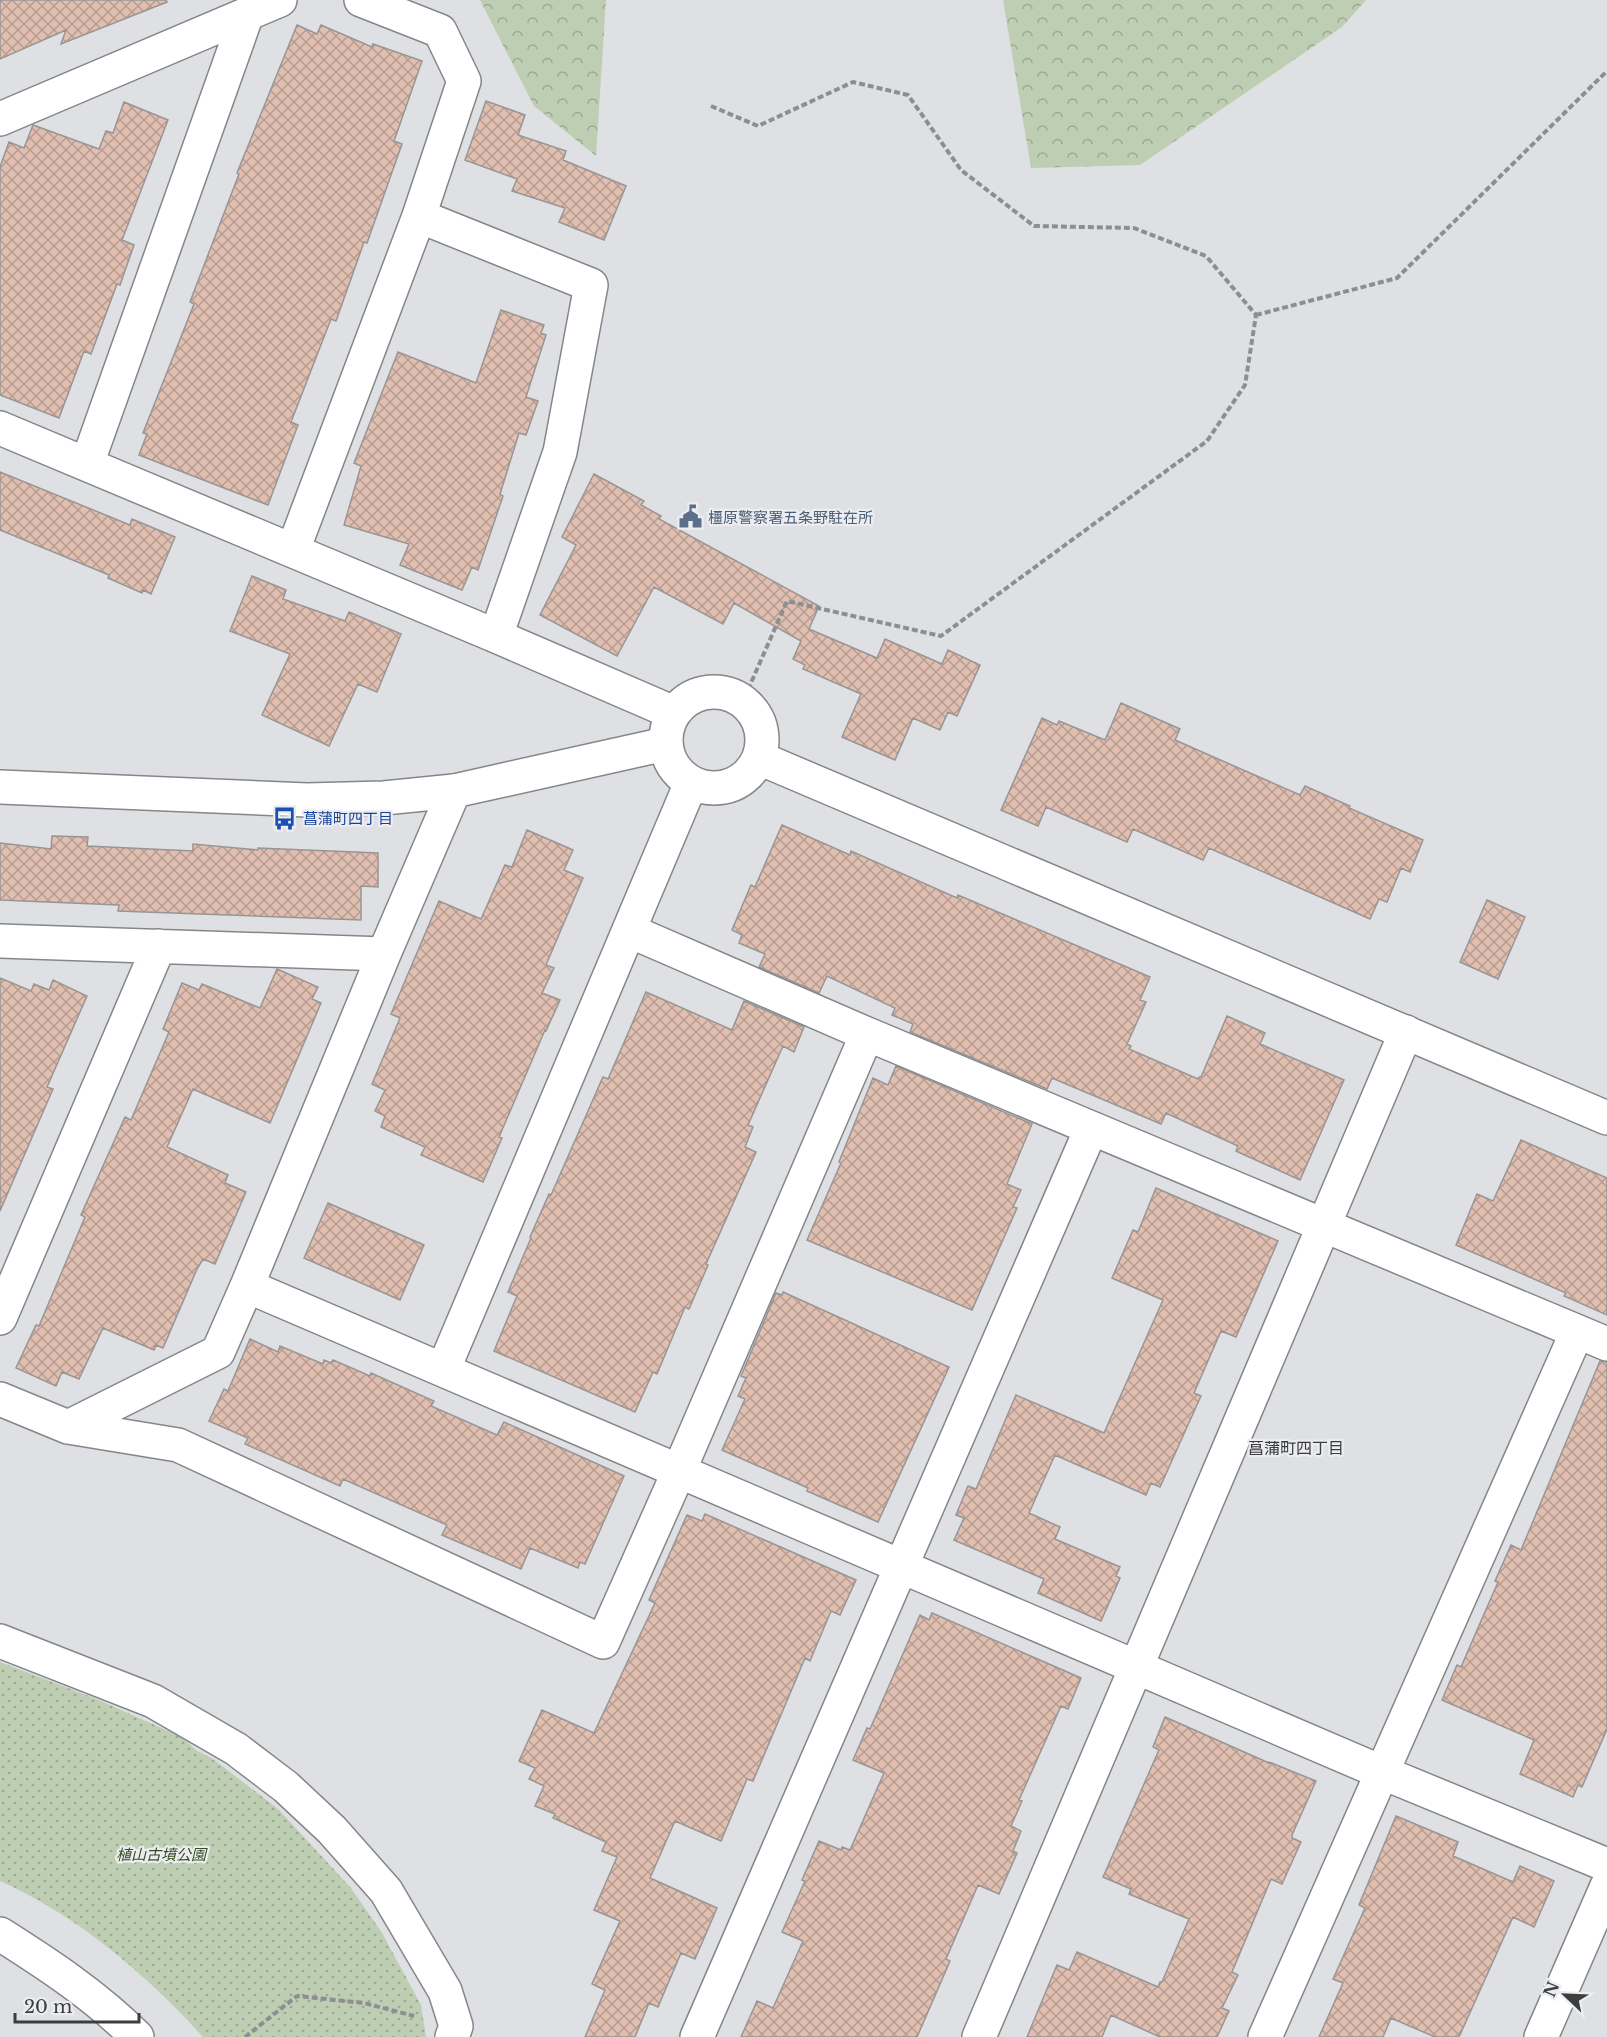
<svg xmlns="http://www.w3.org/2000/svg" width="1607" height="2037" font-family="'Libre Baskerville','Noto Sans JP',serif">
	<style>
		.forest { fill: url(#forest-crowns) }
		.park { fill: url(#park-dots) }
		.building { fill: url(#building-cross-hatch); stroke: #989594; stroke-width: 1.5 }
		.lines { fill: none; stroke-linecap: round; stroke-linejoin: round }
		.minor-casing { stroke: #858689; stroke-width: 36 }
		.tertiary-casing { stroke: #858689; stroke-width: 36 }
		.path { stroke: #8d8e90; stroke-width: 4; stroke-dasharray: 6 3; stroke-linecap: butt }
		.minor { stroke: #fff; stroke-width: 33 }
		.tertiary { stroke: #fff; stroke-width: 33 }
		.labels { text-anchor: middle; dominant-baseline: central; stroke-width: 4.5; stroke-linejoin: round; paint-order: stroke }
		.service-label { font-size: 15px; fill: #4e5e75; stroke: #ecedf0; text-anchor: start }
		.transit-label { font-size: 15px; fill: #164399; stroke: #ecedf0; text-anchor: start }
		.park-label { font-size: 15px; font-style: italic; fill: #344c21; stroke: #ecedf0 }
		.neighbourhood-label { font-size: 16px; fill: #3c3d3e; stroke: #ecedf0 }
	</style>
	<defs>
		<pattern id="forest-crowns" width="20" height="18" patternUnits="userSpaceOnUse" patternTransform="scale(1.5)"><rect width="20" height="18" fill="#beceb3"/><path d="M2 6a3 3 0 1 1 6 0M12 15a3 3 0 1 1 6 0" fill="none" stroke="#9ca893"/></pattern>
		<pattern id="park-dots" width="8" height="8" patternUnits="userSpaceOnUse" patternTransform="scale(1.5)"><rect width="8" height="8" fill="#beceb3"/><path d="M2 2h.1M6 6h.1" fill="none" stroke="#9ca893" stroke-width="1.8" stroke-linecap="round"/></pattern>
		<pattern id="building-cross-hatch" width="8" height="8" patternUnits="userSpaceOnUse" patternTransform="scale(1.5)"><rect width="8" height="8" fill="#e0bfb1"/><path d="M0 0l8 8M0 8l8-8" fill="none" stroke="#b79c91"/></pattern>
	</defs>
	<rect width="100%" height="100%" fill="#dfe0e3"/>
	<path class="forest" d="M480 0H606L596 156 534 106Z
		M1003 0H1366L1342 27 1140 165 1031 168Z"/>
	<path class="park" d="M0 1662 94 1698 182 1737 196 1750 213 1759 278 1809 351 1888 382 1933 421 2005 426 2037H203C147 1975 77 1915 0 1881Z"/>
	<path class="building" d="M0 0H166L167 2 61 44 66 30 0 59Z
		M297 25 317 34 321 25 372 47 373 44 422 61 394 141 402 144 367 243 364 242 336 321 331 319 291 422 298 425 268 505 139 455 147 434 143 433 194 304 190 302 239 174 237 173Z
		M486 101 525 115 518 135 566 151 563 160 626 186 604 240 559 222 565 208 512 191 517 179 465 160Z
		M124 102 168 120 122 240 134 245 120 285 117 284 91 354 84 351 59 418 0 395V167L9 142 24 148 33 125 99 149 106 131 113 133Z
		M501 310 544 325 541 333 546 335 526 397 538 401 526 435 519 433 500 494 503 496 478 570 472 567 462 590 400 565 409 544 344 525 361 466 354 463 398 352 476 383Z
		M0 472 130 525 132 519 175 537 151 594 143 590 142 593 108 578 109 575 0 530Z
		M594 474 644 501 641 505 661 516 659 519 819 606 809 629 877 658 885 639 942 664 948 650 980 665 957 716 948 712 940 730 913 718 895 760 842 737 861 694 803 669 805 665 793 659 801 641 734 603 723 624 654 587 617 656 540 615 576 545 562 537Z
		M252 576 286 590 283 599 345 621 349 612 401 634 377 692 358 684 329 746 262 715 290 654 230 631Z
		M1121 703 1180 729 1175 740 1300 795 1305 786 1350 806 1349 808 1423 840 1410 872 1401 868 1387 902 1379 899 1370 919 1209 848 1203 860 1133 829 1127 842 1046 807 1038 826 1001 810 1042 718 1057 725 1059 721 1105 740Z
		M782 825 850 855 851 851 957 898 958 895 1150 977 1140 1000 1146 1002 1127 1044 1131 1046 1129 1049 1198 1079 1199 1077H1201L1227 1016 1265 1033 1260 1044 1344 1080 1300 1180 1236 1151 1238 1146 1166 1113 1161 1124 1052 1078 1047 1089 910 1032 913 1024 892 1015 895 1008 827 976 819 993 759 967 765 954 739 943 742 935 732 930 751 885 755 887Z
		M527 830 573 850 564 870 583 878 546 965 554 968 542 993 560 1000 546 1031 545 1030 499 1137 502 1138 483 1182 421 1155 425 1147 381 1127 385 1116 375 1111 385 1090 372 1084 400 1018 391 1014 439 901 481 919 505 865 512 867Z
		M52 836 88 837 87 846 193 851V844L258 850V848L378 853V887L361 886V920L118 911 119 905 0 900V843L51 849Z
		M1487 900 1525 917 1498 979 1460 962Z
		M277 969 318 987 312 999 321 1003 270 1123 193 1089 167 1147 228 1175 225 1183 246 1192 215 1264 203 1259 197 1269 163 1348 156 1345 154 1350 103 1328 79 1379 62 1372 56 1386 16 1368 36 1325 39 1326 85 1217 81 1215 125 1117 131 1120 169 1032 163 1029 182 983 199 990 202 984 260 1008Z
		M0 978 31 991 34 984 49 990 53 980 87 996 47 1087 53 1089 0 1211Z
		M646 992 732 1030 744 1001 804 1027 794 1052 783 1046 748 1125 753 1127 745 1147 756 1152 706 1264 708 1265 689 1309 685 1307 657 1374 653 1372 635 1412 494 1351 517 1296 508 1292 531 1238 530 1237 549 1194 551 1195 603 1077 608 1079Z
		M896 1066 1032 1124 1007 1184 1021 1190 1013 1207 1017 1208 972 1310 807 1240 841 1163 839 1162 873 1078 888 1085Z
		M1521 1140 1607 1178V1315L1564 1296 1566 1293 1456 1245 1477 1194 1493 1201Z
		M1156 1188 1278 1241 1236 1337 1221 1331 1194 1393 1201 1396 1160 1487 1151 1483 1146 1495 1055 1455 1029 1513 1060 1527 1055 1539 1120 1567 1116 1576 1120 1578 1101 1621 1038 1593 1044 1579 954 1540 964 1518 956 1515 968 1486 976 1489 1016 1395 1104 1433 1163 1300 1112 1278 1133 1230 1138 1232Z
		M328 1203 424 1245 400 1300 304 1258Z
		M783 1292 949 1367 878 1522 807 1491 808 1488 722 1450 745 1399 738 1396 746 1378 741 1376 776 1293 782 1295Z
		M250 1339 278 1352 280 1346 323 1364 324 1360 331 1363 333 1360 370 1376 371 1373 434 1401 431 1406 497 1435 504 1422 624 1476 585 1564 580 1562 578 1568 530 1548 521 1569 442 1535 447 1525 343 1479 340 1486 245 1444 248 1438 209 1421 224 1389 228 1391Z
		M1600 1361 1607 1362V1729L1582 1787 1578 1785 1573 1797 1520 1774 1534 1740 1442 1700 1457 1665 1461 1667 1498 1582 1495 1581 1511 1545 1521 1550Z
		M705 1514 856 1580 840 1615 831 1611 810 1661 805 1658 753 1781 747 1779 721 1841 675 1821 650 1878 717 1908 695 1959 681 1953 658 2007 649 2003 635 2037H585L605 1990 592 1984 620 1921 594 1910 617 1857 602 1851 606 1842 553 1818 555 1814 535 1806 544 1786 529 1779 535 1768 519 1761 542 1710 594 1733 655 1603 649 1600 687 1515 702 1521Z
		M932 1613 1081 1678 1068 1709 1061 1706 1019 1800 1022 1801 1011 1826 1021 1831 1013 1851 1017 1853 999 1894 978 1885 946 1959 950 1961 917 2037H741L757 2001 773 2008 803 1941 782 1932 805 1881 802 1880 819 1841 841 1850 842 1847 850 1850 884 1773 853 1760 867 1728 870 1729 920 1615 929 1620Z
		M1165 1717 1269 1763V1762L1316 1781 1292 1835V1838L1301 1842 1282 1884 1271 1879 1232 1972 1238 1975 1222 2008 1229 2011 1217 2037H1160L1111 2015 1102 2037H1027L1057 1965 1069 1970 1077 1952 1158 1987 1160 1982H1162L1189 1919 1129 1894 1131 1889 1103 1877 1159 1750 1153 1747Z
		M1396 1816 1458 1842 1453 1856 1513 1882 1520 1866 1554 1881 1534 1927 1513 1917 1459 2037H1435L1391 2018 1383 2037H1319L1343 1983 1333 1979 1365 1908 1359 1905Z"/>
	<g class="lines">
		<defs>
			<path id="minor" d="M0 119 280 0
				M419 216 591 285 560 452 496 636
				M0 428 496 636 674 713
				M87 464 247 14
				M293 550 419 216 464 81 440 31 361 0
				M666 740a48 48 0 1 1 96 0a48 48 0 1 1-96 0Z
				M630 931 867 1034 1607 1344
				M0 941 384 954
				M247 1286 1381 1772 1607 1865
				M0 1318 159 946
				M444 1368 691 783
				M0 1399 68 1427 178 1445 603 1642 679 1471 867 1034
				M68 1427 218 1352 247 1286 384 954 454 791
				M0 1641 153 1701 236 1749 286 1787 332 1830 386 1891 445 1991 456 2026 452 2037
				M697 2037 1091 1129
				M979 2037 1406 1032
				M1265 2037 1577 1332
				M1541 2037 1607 1886"/>
			<path id="tertiary" d="M759 758 1607 1118
				M0 787 307 800 384 798 454 791 665 744
				M0 1934C49 1965 96 1996 137 2037"/>
		</defs>
		<use href="#minor" class="minor-casing"/>
		<use href="#tertiary" class="tertiary-casing"/>
		<path class="path" d="M711 106 758 126 853 82 908 95 961 170 1034 226 1134 228 1206 256 1256 315 1245 385 1207 441 941 636 787 601 743 701
			M1256 315 1397 278 1607 71
			M245 2037 297 1996 364 2003 414 2016"/>
		<use href="#minor" class="minor"/>
		<use href="#tertiary" class="tertiary"/>
	</g>
	<defs>
		<symbol id="civic-bare" viewBox="-9 -9 18 18"><path d="M-.6-6.5H3V-4.5H.6V-3L4-1V1h2V6H-6V1h2V-1L-.6-3ZM-1.2 2.5V6h2.4V2.5Z" fill="#5c6f8a" stroke="#ecedf0" stroke-width="2.5" paint-order="stroke"/></symbol>
		<symbol id="bus-bare" viewBox="-9 -9 18 18"><path d="M-5-6H5V4H4V6H2V4H-2V6H-4V4H-5ZM-3.5-4V0h7V-4ZM-3.5 1.2v1.5H-2V1.2ZM2 1.2v1.5H3.5V1.2Z" fill="#1a4fb4" stroke="#ecedf0" stroke-width="2.5" paint-order="stroke"/></symbol>
	</defs>
	<g fill-rule="evenodd">
		<use href="#civic-bare" x="674" y="500" width="33" height="33"/>
		<use href="#bus-bare" x="268" y="802" width="33" height="33"/>
	</g>
	<g class="labels">
		<g class="service-label">
			<text x="708" y="517">橿原警察署五条野駐在所</text>
		</g>
		<g class="transit-label">
			<text x="303" y="818">菖蒲町四丁目</text>
		</g>
		<g class="park-label">
			<text x="161" y="1854">植山古墳公園</text>
		</g>
		<g class="neighbourhood-label">
			<text x="1296" y="1448">菖蒲町四丁目</text>
		</g>
	</g>
	<g transform="translate(1565 1995) rotate(293)" stroke="#ecedf0" stroke-width="4.5" paint-order="stroke">
	<path d="M0-4.5L10 22L0 15L-10 22Z" fill="#3c3d3e"/>
	<text y="-9" font-size="16" font-weight="bold" text-anchor="middle" fill="#3c3d3e">N</text>
	</g>
	<path d="M15 2013v9h124v-9" fill="none" stroke="#3c3d3e" stroke-width="3"/>
	<text x="24" y="2013" font-size="18" fill="#3c3d3e" stroke="#ecedf0" stroke-width="4.5" paint-order="stroke">20 m</text>
</svg>
